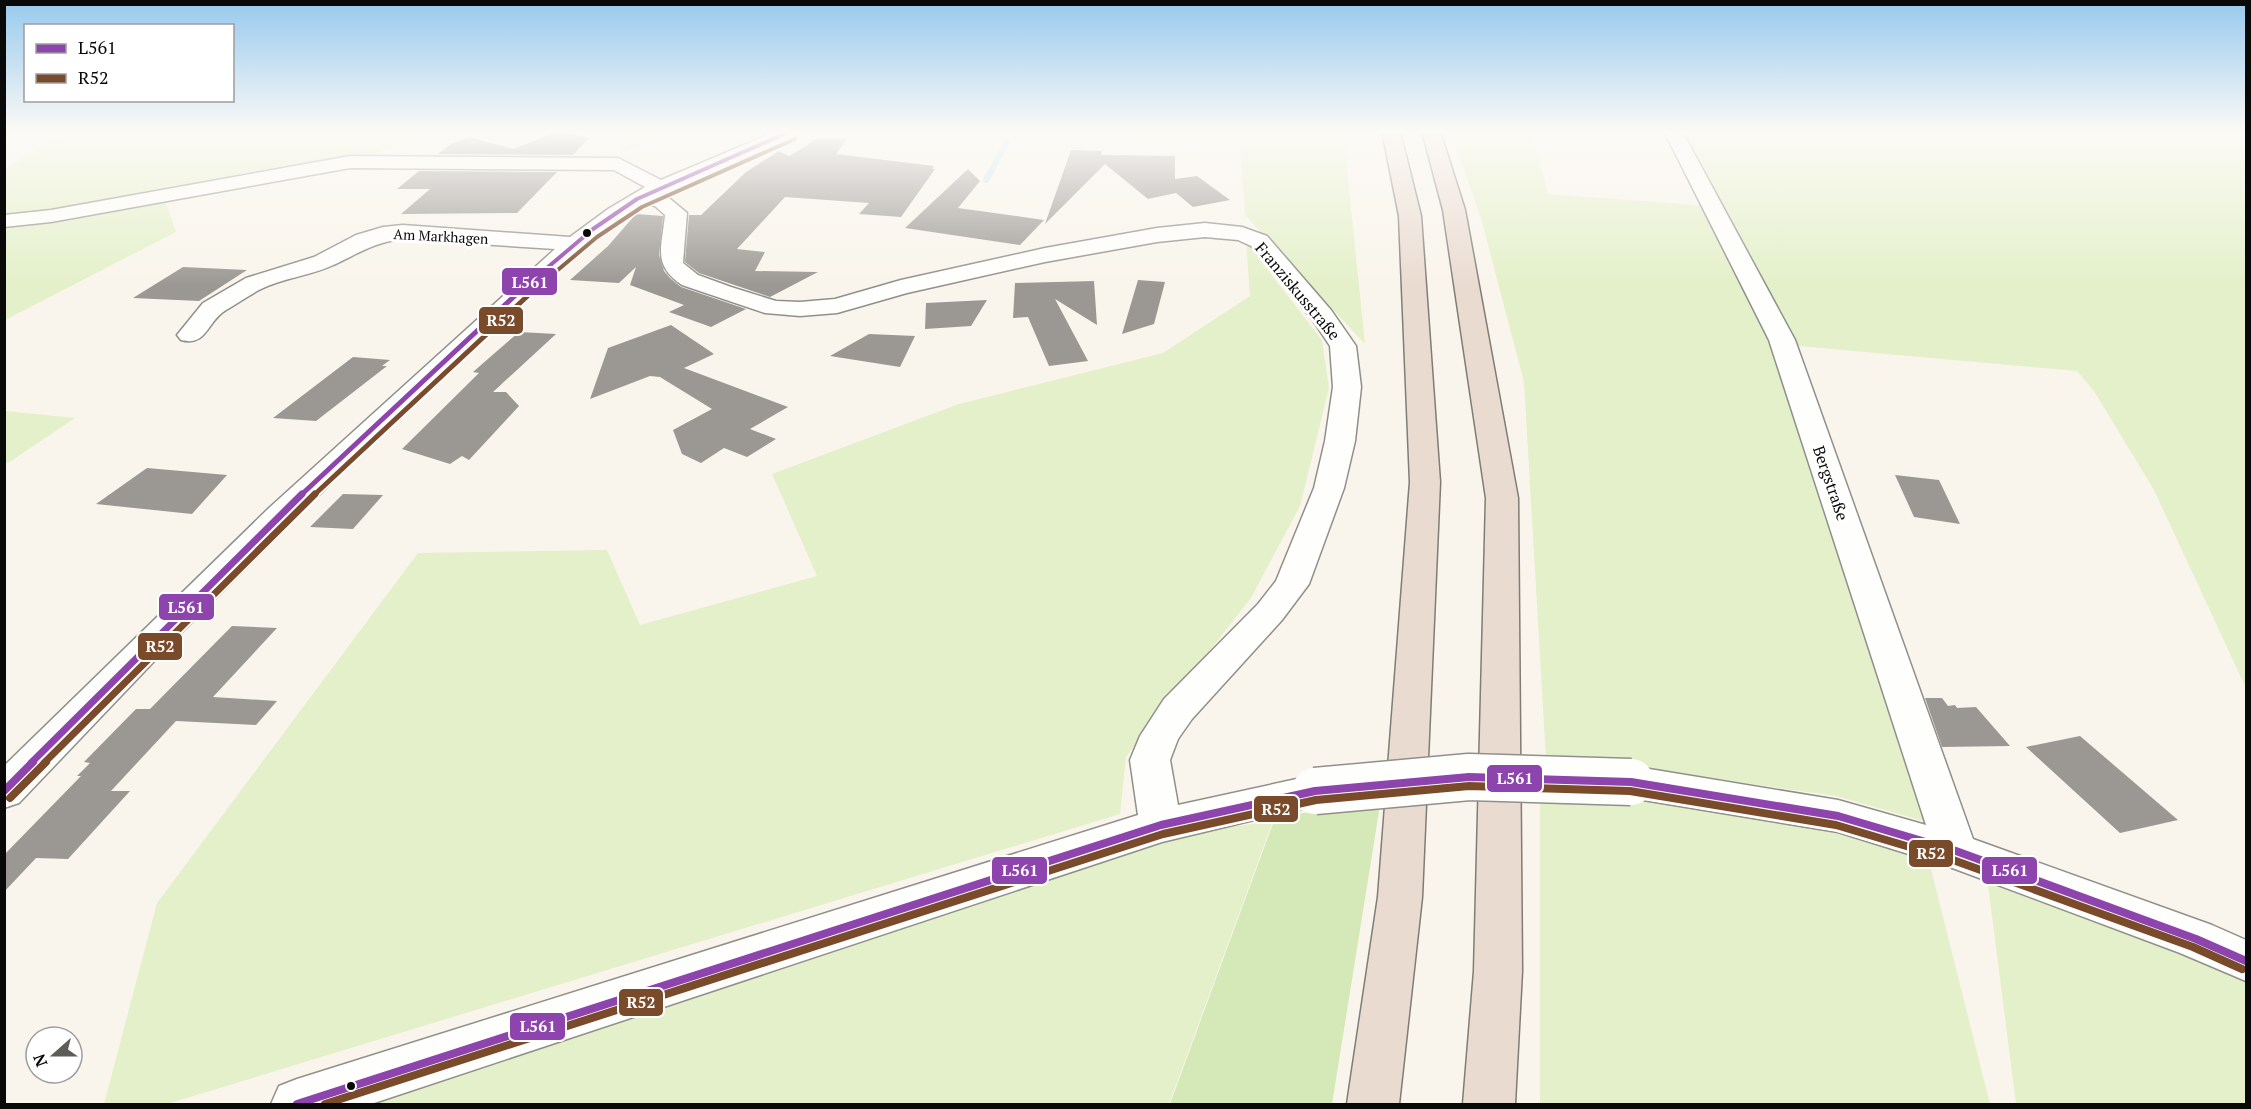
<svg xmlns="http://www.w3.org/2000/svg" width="2251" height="1109" font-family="'PT Serif',serif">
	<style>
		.green { fill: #e4f0c9 }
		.forest { fill: #d5e8b7 }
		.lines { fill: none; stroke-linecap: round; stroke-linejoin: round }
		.stream { stroke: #bee8f7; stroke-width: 6 }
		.building { fill: #9b9893 }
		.minor-casing { stroke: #918f8b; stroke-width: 3 }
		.highway-casing { stroke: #7e7d78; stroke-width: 3 }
		.minor { fill: #fefefc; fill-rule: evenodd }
		.highway { fill: #eadbd1; fill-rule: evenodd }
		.minor-bridge-casing { stroke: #918f8b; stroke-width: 49; stroke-linecap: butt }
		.minor-bridge { stroke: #fefefc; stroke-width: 46 }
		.bus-1-far3-casing { stroke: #fff; stroke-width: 7 }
		.bus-1-far2-casing { stroke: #fff; stroke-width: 9 }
		.bus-1-far1-casing { stroke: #fff; stroke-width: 11 }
		.bus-1-casing { stroke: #fff; stroke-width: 13 }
		.bus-2-far3-casing { stroke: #fff; stroke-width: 7 }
		.bus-2-far2-casing { stroke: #fff; stroke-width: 9 }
		.bus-2-far1-casing { stroke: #fff; stroke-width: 11 }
		.bus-2-casing { stroke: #fff; stroke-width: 13 }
		.bus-1-far3 { stroke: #8e44ad; stroke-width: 4 }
		.bus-1-far2 { stroke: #8e44ad; stroke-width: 5 }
		.bus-1-far1 { stroke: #8e44ad; stroke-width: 7 }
		.bus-1 { stroke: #8e44ad; stroke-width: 8 }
		.bus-2-far3 { stroke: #7a4b2a; stroke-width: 4 }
		.bus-2-far2 { stroke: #7a4b2a; stroke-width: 5 }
		.bus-2-far1 { stroke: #7a4b2a; stroke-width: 7 }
		.bus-2 { stroke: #7a4b2a; stroke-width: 8 }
		.bus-dot { fill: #090909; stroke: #fff; stroke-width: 2 }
		.labels { text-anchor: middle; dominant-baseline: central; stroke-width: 6; stroke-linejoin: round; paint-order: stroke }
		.far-street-label { font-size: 14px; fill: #090909; stroke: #fff }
		.street-label { font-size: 16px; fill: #090909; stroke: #fff }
		.line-badge { stroke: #fff; stroke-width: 2 }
		.badge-label { font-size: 16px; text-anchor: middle; font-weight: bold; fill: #fff }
	</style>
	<rect width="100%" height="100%" fill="#f9f5ec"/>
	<path class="green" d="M71 131H439L352 161 5 220 4 169Z
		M616 131H682L624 152Z
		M977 131H1112L1109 142 974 139Z
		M1135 131H1343L1365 344 1245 215 1240 145 1132 143Z
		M1450 131H1531L1548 194 1709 206 1774 337 1927 822 1836 796 1669 772 1546 759 1524 382 1481 218Z
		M1678 131H2246V688L2154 490 2094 391 2077 371 1788 345 1677 134Z
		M163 195 176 232 5 320V222Z
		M1246 242 1322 340 1329 388 1300 506 1251 598 1126 757 1120 814 167 1104H104L157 903 418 553 607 550 640 625 817 576 772 474 959 404 1163 353 1250 296Z
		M5 411 75 418 5 465Z
		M1540 798 1670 799 1831 830 1928 857 1990 1104H1540Z
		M1273 821 1169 1104H308L1164 836Z
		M1987 877 2246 975V1104H2016Z"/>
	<path class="forest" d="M1381 799 1332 1104H1170L1275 818Z"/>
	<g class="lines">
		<path class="stream" d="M986 180 1013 131"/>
	</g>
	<path class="building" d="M560 131 589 138 573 155 438 154 451 144 469 137 513 149Z
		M813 139H847L836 154 934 166 932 169H935L901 217 859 214 869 203 785 197 737 249 765 252 755 271 818 272 770 297 699 273 685 262 689 215H701L746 172 779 151 789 156 808 145Z
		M1071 150 1102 151 1101 155 1175 156V179L1197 176 1230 200 1193 207 1176 193 1148 199 1105 164 1045 224Z
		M968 169 980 181 958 208 1044 220 1020 245 905 228Z
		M419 171 557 172 517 213 401 214 430 189H397Z
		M636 214 663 216 659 255 664 271 671 279 681 287 746 309 711 327 669 312 684 305 630 285 636 267 619 283 570 280 608 246Z
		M183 267 247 270 199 301 133 298Z
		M1138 280 1165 282 1154 324 1122 334Z
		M1094 281 1097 325 1055 299 1088 361 1049 366 1028 317 1013 318 1015 283Z
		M987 300 971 326 925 329 926 303Z
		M671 325 714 354 684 368 788 407 750 429 776 439 747 457 724 448 701 463 682 454 673 430 712 409 660 377 650 376 590 399 608 348Z
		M519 332 556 334 493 392H506L519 406 469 460 462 456 450 464 402 449 479 373 473 372Z
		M869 334 915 336 900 367 830 356Z
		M353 357 390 360 382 366H387L316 421 273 418Z
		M147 468 227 475 192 514 96 504Z
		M1895 475 1939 480 1960 524 1914 517Z
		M343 494 383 495 353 529 310 527Z
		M232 626 277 628 213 697 277 701 256 725 176 721 111 791H130L68 859 36 858 4 892V855L81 776H77L90 763 84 762 136 709H150Z
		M1925 698H1942L1948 706 1955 705 1957 708 1976 707 2010 746 1942 747Z
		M2080 736 2178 820 2120 833 2026 747Z"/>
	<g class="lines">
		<defs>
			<path id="minor" d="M777 131H800C791 144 683 185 661 195L669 198 687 213 683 263 698 275 731 287 776 301 800 302 835 299 901 280 1045 248 1157 228 1205 223 1242 227 1267 236 1331 310 1356 346 1361 387 1355 441 1344 488 1309 584 1282 620 1192 719 1178 739 1170 760 1178 805 1315 775 1330 780 1336 791 1330 802 1162 842 371 1104H271L279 1086 297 1079 1138 815 1130 760 1140 736 1164 699 1258 604 1276 581 1314 488 1325 441 1333 387 1330 346 1312 319 1251 246 1238 240 1205 237 1157 242 1045 262 907 293 837 313 800 316 765 313 682 285C652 265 662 247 665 215L655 206 645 204 602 233 561 267 348 466 182 632 19 803 4 808V766L270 507 555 249 403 239C373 242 358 254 331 266 309 276 283 278 261 289 249 295 238 303 226 310 207 321 207 347 181 340L177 335 203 303 246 278 314 257 356 235 383 227 403 225 570 237 608 209 645 187 614 170 350 168 51 222 4 227V215L51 210 350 156 618 158 661 180Z
				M1664 131H1682L1795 340 1973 839 2212 925 2246 940V981L2180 953 1947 866 1838 832 1631 798 1617 793 1611 782 1617 771 1631 766 1838 800 1926 825 1769 340Z"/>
			<path id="highway" d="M1382 131H1400L1421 216 1440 482 1422 897 1399 1104H1347L1378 897 1410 482 1399 216Z
				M1422 131H1440L1465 210 1518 498 1522 971 1515 1104H1463L1474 971 1486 498 1443 210Z"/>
		</defs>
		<use href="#minor" class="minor-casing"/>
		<use href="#highway" class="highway-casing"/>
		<use href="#minor" class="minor"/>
		<use href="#highway" class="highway"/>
		<defs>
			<path id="minor-bridge" d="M1315 791 1469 777 1631 782"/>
		</defs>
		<use href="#minor-bridge" class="minor-bridge-casing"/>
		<use href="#minor-bridge" class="minor-bridge"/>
		<defs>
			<path id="bus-1-far3" d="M521 290 593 229 637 199 791 131"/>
			<path id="bus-1-far2" d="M300 496 522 289"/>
			<path id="bus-1-far1" d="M31 763 302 494"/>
			<path id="bus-1" d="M4 791 33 762
				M297 1104 1161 825 1315 791 1469 777 1631 782 1838 816 1956 851 2196 939 2246 961"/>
			<path id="bus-2-far3" d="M534 290 597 237 642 207 795 139"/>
			<path id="bus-2-far2" d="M313 496 535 289"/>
			<path id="bus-2-far1" d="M44 763 315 494"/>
			<path id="bus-2" d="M10 798 46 762
				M325 1104 1163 834 1316 800 1469 786 1630 791 1836 825 1953 860 2193 947 2242 969"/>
		</defs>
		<use href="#bus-1-far3" class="bus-1-far3-casing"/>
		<use href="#bus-1-far2" class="bus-1-far2-casing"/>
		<use href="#bus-1-far1" class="bus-1-far1-casing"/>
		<use href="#bus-1" class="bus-1-casing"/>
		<use href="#bus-2-far3" class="bus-2-far3-casing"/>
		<use href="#bus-2-far2" class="bus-2-far2-casing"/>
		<use href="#bus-2-far1" class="bus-2-far1-casing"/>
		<use href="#bus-2" class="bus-2-casing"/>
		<use href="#bus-1-far3" class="bus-1-far3"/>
		<use href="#bus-1-far2" class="bus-1-far2"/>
		<use href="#bus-1-far1" class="bus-1-far1"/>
		<use href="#bus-1" class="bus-1"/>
		<use href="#bus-2-far3" class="bus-2-far3"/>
		<use href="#bus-2-far2" class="bus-2-far2"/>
		<use href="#bus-2-far1" class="bus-2-far1"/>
		<use href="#bus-2" class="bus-2"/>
	</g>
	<linearGradient id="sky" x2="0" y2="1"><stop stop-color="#97c9ee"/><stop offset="0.46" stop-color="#fcfaf6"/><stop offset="1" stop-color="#fcfaf6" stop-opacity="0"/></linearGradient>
	<rect width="2251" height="286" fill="url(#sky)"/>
	<g class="bus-dot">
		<circle cx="587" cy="233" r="5"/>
		<circle cx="351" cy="1086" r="5"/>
	</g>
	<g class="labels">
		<g class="far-street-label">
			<text transform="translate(441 236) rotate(3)">Am Markhagen</text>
		</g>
		<g class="street-label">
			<text transform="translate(1298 291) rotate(50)">Franziskusstraße</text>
			<text transform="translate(1831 483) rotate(71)">Bergstraße</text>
		</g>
	</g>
	<g class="line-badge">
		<rect x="501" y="267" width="57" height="29" rx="6" fill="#8e44ad"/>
		<rect x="478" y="306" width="46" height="29" rx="6" fill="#7a4b2a"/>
		<rect x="158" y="593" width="57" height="28" rx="6" fill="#8e44ad"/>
		<rect x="137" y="632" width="46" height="29" rx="6" fill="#7a4b2a"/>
		<rect x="1486" y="764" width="57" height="29" rx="6" fill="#8e44ad"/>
		<rect x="1253" y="795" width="46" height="28" rx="6" fill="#7a4b2a"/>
		<rect x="1908" y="839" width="46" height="29" rx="6" fill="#7a4b2a"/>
		<rect x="991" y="856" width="57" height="29" rx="6" fill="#8e44ad"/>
		<rect x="1981" y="856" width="57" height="29" rx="6" fill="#8e44ad"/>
		<rect x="618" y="988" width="46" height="29" rx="6" fill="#7a4b2a"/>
		<rect x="509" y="1012" width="57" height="29" rx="6" fill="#8e44ad"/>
	</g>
	<g class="badge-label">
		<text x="530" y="288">L561</text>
		<text x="501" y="326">R52</text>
		<text x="186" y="613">L561</text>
		<text x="160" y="652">R52</text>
		<text x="1515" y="784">L561</text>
		<text x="1276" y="815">R52</text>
		<text x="1931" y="859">R52</text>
		<text x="1020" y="876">L561</text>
		<text x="2010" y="876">L561</text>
		<text x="641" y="1008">R52</text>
		<text x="538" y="1032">L561</text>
	</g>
	<rect width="2251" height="1109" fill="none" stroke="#090909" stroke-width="12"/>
	<rect x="24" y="24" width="210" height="78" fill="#ffffff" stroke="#9d9d9d" stroke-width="1.5"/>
	<rect x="36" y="44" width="30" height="9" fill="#8e44ad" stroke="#9d9d9d" stroke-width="1.5"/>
	<text x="78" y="54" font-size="18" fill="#090909">L561</text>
	<rect x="36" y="74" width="30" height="9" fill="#7a4b2a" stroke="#9d9d9d" stroke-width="1.5"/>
	<text x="78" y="84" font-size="18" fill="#090909">R52</text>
	<g transform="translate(54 1055) rotate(249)"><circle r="28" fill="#ffffff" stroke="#9d9d9d" stroke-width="1.5"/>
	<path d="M0-4.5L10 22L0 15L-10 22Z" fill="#5d5c58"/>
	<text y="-9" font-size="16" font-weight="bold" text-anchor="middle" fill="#090909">N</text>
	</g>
</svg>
